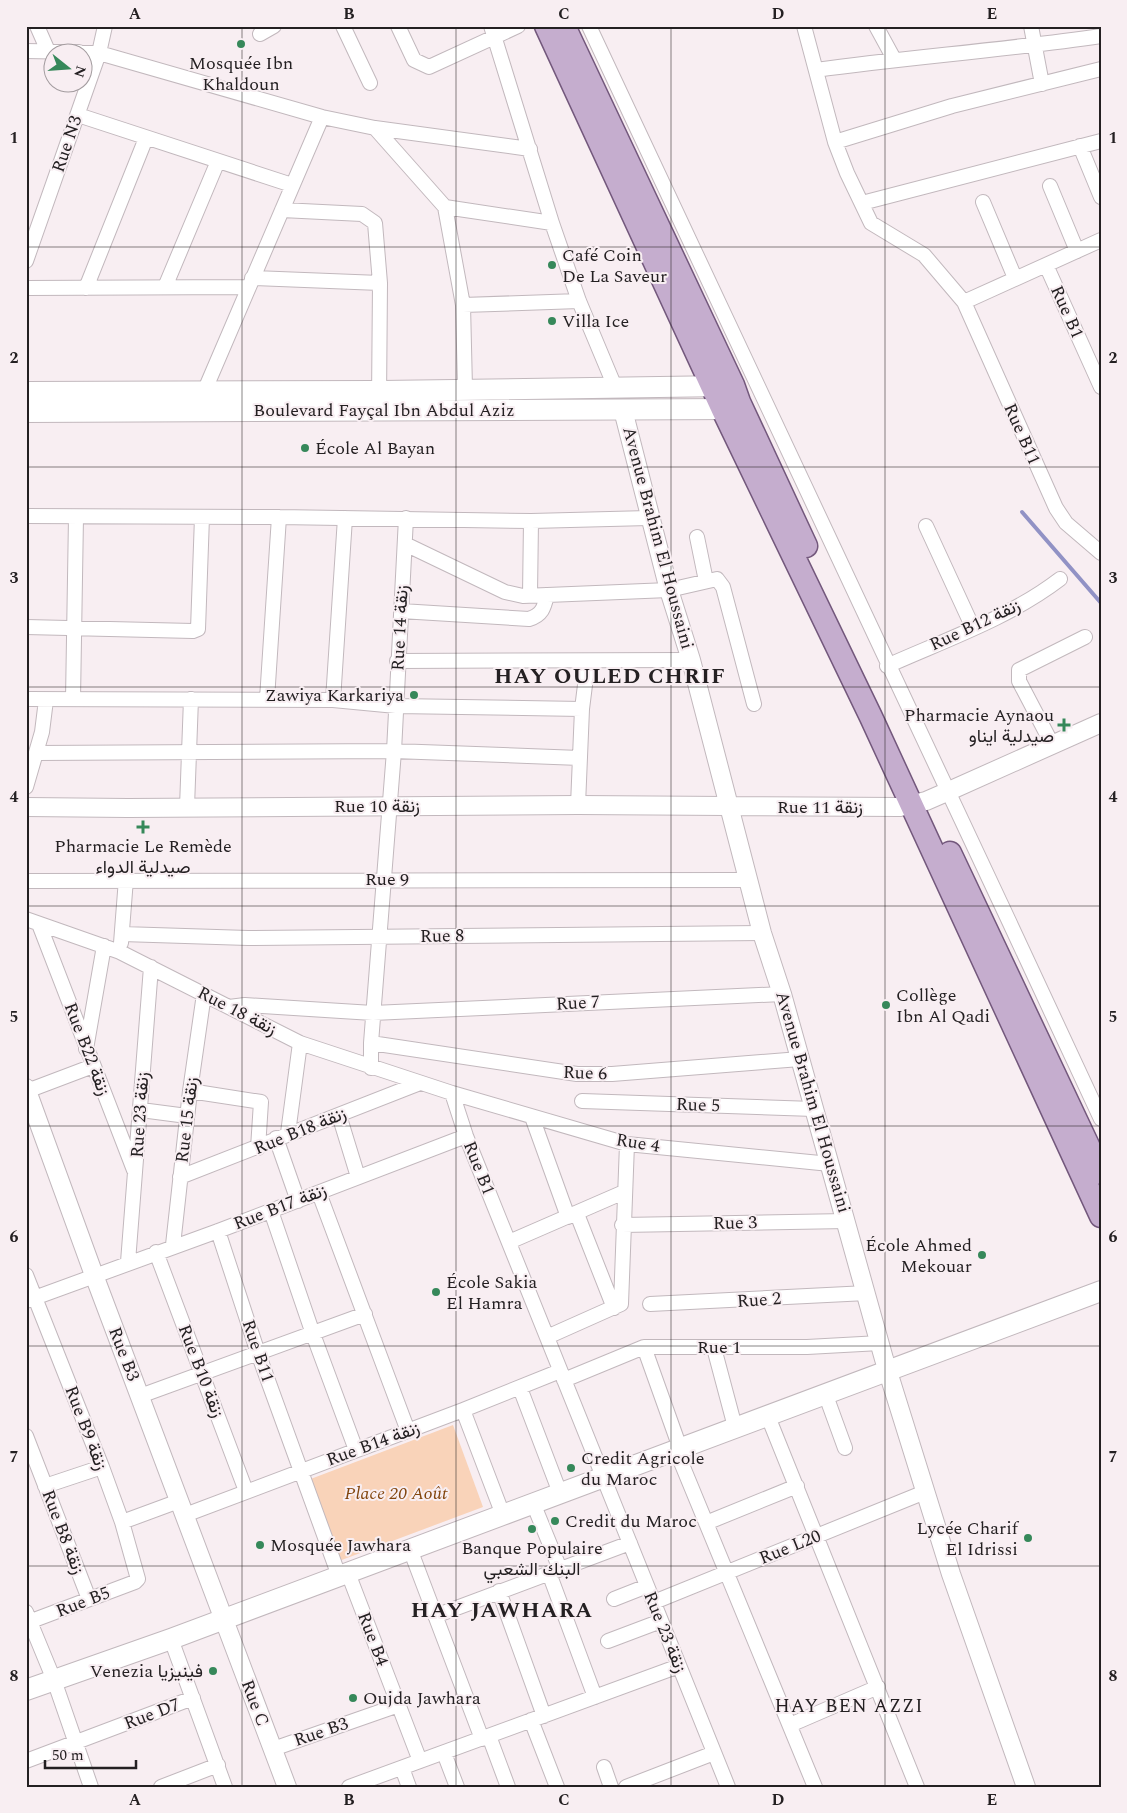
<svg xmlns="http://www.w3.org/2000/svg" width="1127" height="1813" font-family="Spectral,Vazirmatn,serif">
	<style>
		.green { fill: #f9d3b9 }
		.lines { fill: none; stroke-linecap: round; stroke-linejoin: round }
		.stream { stroke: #9192c5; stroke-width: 4 }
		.minor-casing { stroke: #c2b8bd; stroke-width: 16 }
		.tertiary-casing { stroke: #c2b8bd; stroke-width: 20 }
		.secondary-casing { stroke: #c2b8bd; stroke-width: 22 }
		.primary-casing { stroke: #73587c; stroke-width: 25 }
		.minor { stroke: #fff; stroke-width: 14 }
		.tertiary { stroke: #fff; stroke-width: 18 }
		.secondary { stroke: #fff; stroke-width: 20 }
		.primary { stroke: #c5adce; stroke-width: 22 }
		.grid { fill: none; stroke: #242022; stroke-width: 1; stroke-opacity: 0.55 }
		.poi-dot { fill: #36885a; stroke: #f8eef2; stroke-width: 2 }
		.labels { text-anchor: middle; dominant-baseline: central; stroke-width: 4; stroke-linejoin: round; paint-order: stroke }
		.poi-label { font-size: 18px; fill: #242022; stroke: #f8eef2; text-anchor: start }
		.street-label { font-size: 18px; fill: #242022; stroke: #f8eef2 }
		.park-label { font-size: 18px; font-style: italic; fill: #82450d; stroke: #f8eef2 }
		.neighbourhood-label { font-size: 19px; letter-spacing: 1px; fill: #242022; stroke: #f8eef2 }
		.district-label { font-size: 22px; font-weight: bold; letter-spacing: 1px; fill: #242022; stroke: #f8eef2 }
		.neatline { fill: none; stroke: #242022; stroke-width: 2 }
		.grid-label { font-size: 16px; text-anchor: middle; font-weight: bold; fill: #242022 }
	</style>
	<rect width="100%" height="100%" fill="#f8eef2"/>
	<path class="green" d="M453 1425 483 1507 339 1561 308 1480Z"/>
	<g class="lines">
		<path class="stream" d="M1022 512 1101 603"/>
		<defs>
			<path id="minor" d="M37 26 48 51
				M343 26 370 83
				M398 26 414 60 429 67 518 26
				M491 26 552 223 579 301 615 387
				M589 26C759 391 932 754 1101 1119
				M804 26 835 142 847 173 871 223 924 255 964 302 1056 508 1066 523 1101 553
				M876 26 894 59
				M1031 26 1042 84
				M260 34 274 26
				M26 51 79 52
				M82 53H99L322 117 375 128 530 149
				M816 70C911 57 1006 50 1101 36
				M78 115 292 185
				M375 128 445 207 463 305 465 388
				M835 142 952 106 1101 69
				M1080 146 1101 197
				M1050 186 1077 251
				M983 202 1015 278
				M862 203 1101 141
				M445 207 552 223
				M282 210 362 214 375 223 380 283 379 400
				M26 261 99 53 105 26
				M1046 265 1101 387
				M252 278 380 283
				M165 287 218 161
				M26 288 248 287
				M86 288 146 138
				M964 302 1101 240
				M463 305 579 301
				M204 392 322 117
				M26 516 279 517 531 521 649 518
				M926 526 973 628
				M697 537 706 581
				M405 544 505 592 523 596 669 590 717 579 723 587 754 704
				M530 595 531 521
				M401 611 529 619C542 615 544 608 547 595
				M26 627 193 631 198 629 202 517
				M397 661 691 660
				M887 666C945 640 1009 618 1060 579
				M26 699 333 700 396 706 582 709
				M73 699 76 517
				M267 699 279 517
				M333 700 345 518
				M1052 744 1019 681V670L1085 637
				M37 753 394 751 580 758
				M26 787 42 732 46 700
				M578 805 582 709 588 661
				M187 807 191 699
				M26 881 748 880
				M26 919 120 952 300 1043 452 1093 627 1144 830 1164
				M39 924 134 1170
				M122 934 248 938 762 933
				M121 943 126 879
				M229 1007 245 1005 373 1013 782 994
				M371 1043 577 1074H612L800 1059
				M86 1049 104 946
				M371 1068V1043L394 751 406 518
				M27 1091 93 1066
				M190 1091 261 1102 258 1148
				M452 1093 466 1136 728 1787
				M582 1101 814 1109
				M141 1110 187 1116
				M339 1115 358 1177
				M532 1117 568 1217
				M288 1133 300 1043
				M276 1138 298 1201
				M180 1177 420 1083
				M319 1193 408 1431
				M271 1211 313 1334 356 1450
				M577 1214 614 1308
				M622 1225 847 1221
				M218 1231 258 1353 339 1576
				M509 1242 624 1192
				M173 1245 190 1091 204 994
				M156 1252 246 1491
				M128 1262 151 967
				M26 1275 102 1467 122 1522 138 1579 135 1582 26 1623
				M26 1301 218 1231 466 1136
				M650 1304 867 1293
				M547 1337 621 1304 627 1144
				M644 1347 680 1448
				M714 1348 735 1427
				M564 1380 644 1347H807L880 1343
				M520 1388 560 1493
				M825 1393 845 1448
				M140 1396 365 1314
				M463 1410 503 1515
				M767 1414 917 1787
				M26 1436 89 1599
				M676 1450 815 1787
				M45 1486 102 1467
				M533 1503 560 1569
				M185 1515 463 1410 560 1371
				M122 1522 179 1501
				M706 1523 797 1486
				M410 1549 482 1739
				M348 1573 420 1761
				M549 1573 595 1697
				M499 1591 544 1716
				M614 1599 647 1586
				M654 1602 925 1492
				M26 1612 54 1680 91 1787
				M435 1616 630 1543
				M171 1639 225 1787
				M608 1641 661 1621
				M531 1720 557 1787
				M790 1725 878 1687
				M489 1736 508 1787
				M273 1749 399 1705
				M444 1753 457 1787
				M26 1761 193 1698
				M604 1767 611 1787
				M402 1768 409 1787
				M161 1787 218 1765
				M349 1787 679 1666
				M626 1787 714 1753"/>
			<path id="tertiary" d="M623 410 669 590 691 660 762 933 782 994 884 1359 951 1574 1026 1787
				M26 807 128 808 578 805 900 807 926 801 949 791 1101 723
				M26 1088 94 1275 287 1787"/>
			<path id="secondary" d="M26 392 381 391 726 386
				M26 412 737 409
				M26 1690 171 1639 1101 1291"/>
			<path id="primary" d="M546 26 723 410 871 717 1101 1216
				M564 26 733 385 739 402 806 546
				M950 853 1101 1173"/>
		</defs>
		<use href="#minor" class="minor-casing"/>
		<use href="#tertiary" class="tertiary-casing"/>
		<use href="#secondary" class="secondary-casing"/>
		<use href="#primary" class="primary-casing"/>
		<use href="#minor" class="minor"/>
		<use href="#tertiary" class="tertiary"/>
		<use href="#secondary" class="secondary"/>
		<use href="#primary" class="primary"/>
	</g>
	<path class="grid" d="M242 26V1787M456 26V1787M671 26V1787M885 26V1787M26 247H1101M26 467H1101M26 687H1101M26 906H1101M26 1126H1101M26 1346H1101M26 1566H1101"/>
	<g class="poi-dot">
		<circle cx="241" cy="44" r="5"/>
		<circle cx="552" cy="265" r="5"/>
		<circle cx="552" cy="321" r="5"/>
		<circle cx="305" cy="448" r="5"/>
		<circle cx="414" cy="695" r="5"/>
		<path d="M1061.5 717.5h5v5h5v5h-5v5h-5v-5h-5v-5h5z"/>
		<path d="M140.5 819.5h5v5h5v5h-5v5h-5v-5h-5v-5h5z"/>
		<circle cx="886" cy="1005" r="5"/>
		<circle cx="982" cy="1255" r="5"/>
		<circle cx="436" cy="1292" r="5"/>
		<circle cx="571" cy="1468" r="5"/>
		<circle cx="555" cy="1521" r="5"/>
		<circle cx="532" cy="1529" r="5"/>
		<circle cx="1028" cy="1538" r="5"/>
		<circle cx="260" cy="1545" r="5"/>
		<circle cx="213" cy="1671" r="5"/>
		<circle cx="353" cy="1698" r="5"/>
	</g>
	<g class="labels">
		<g class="poi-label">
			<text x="241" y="63" text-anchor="middle">Mosquée Ibn<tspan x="241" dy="21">Khaldoun</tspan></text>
			<text x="562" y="255">Café Coin<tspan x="562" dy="21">De La Saveur</tspan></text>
			<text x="562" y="321">Villa Ice</text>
			<text x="315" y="448">École Al Bayan</text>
			<text x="404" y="695" text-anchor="end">Zawiya Karkariya</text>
			<text x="1054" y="715" text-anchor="end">Pharmacie Aynaou<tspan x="1054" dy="21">صيدلية ايناو</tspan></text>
			<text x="143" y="846" text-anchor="middle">Pharmacie Le Remède<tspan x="143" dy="21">صيدلية الدواء</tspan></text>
			<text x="896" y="995">Collège<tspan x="896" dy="21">Ibn Al Qadi</tspan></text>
			<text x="972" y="1245" text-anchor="end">École Ahmed<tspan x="972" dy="21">Mekouar</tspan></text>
			<text x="446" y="1282">École Sakia<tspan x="446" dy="21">El Hamra</tspan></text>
			<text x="581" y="1458">Credit Agricole<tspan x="581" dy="21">du Maroc</tspan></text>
			<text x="565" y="1521">Credit du Maroc</text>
			<text x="1018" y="1528" text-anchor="end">Lycée Charif<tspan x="1018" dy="21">El Idrissi</tspan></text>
			<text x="270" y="1545">Mosquée Jawhara</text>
			<text x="532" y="1548" text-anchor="middle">Banque Populaire<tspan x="532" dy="21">البنك الشعبي</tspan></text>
			<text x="203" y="1671" text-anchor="end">Venezia فينيزيا</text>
			<text x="363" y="1698">Oujda Jawhara</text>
		</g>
		<g class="street-label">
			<text transform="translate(67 144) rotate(-71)">Rue N3</text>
			<text transform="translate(1067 312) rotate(66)">Rue B1</text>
			<text x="384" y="410">Boulevard Fayçal Ibn Abdul Aziz</text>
			<text transform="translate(1022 434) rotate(66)">Rue B11</text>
			<text transform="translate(658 538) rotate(75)">Avenue Brahim El Houssaini</text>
			<text transform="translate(975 625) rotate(-25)">Rue B12 زنقة</text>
			<text transform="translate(400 628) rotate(-87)">Rue 14 زنقة</text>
			<text x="377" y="806">Rue 10 زنقة</text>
			<text x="820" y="807">Rue 11 زنقة</text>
			<text x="387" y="879">Rue 9</text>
			<text transform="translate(442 936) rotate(-1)">Rue 8</text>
			<text transform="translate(578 1003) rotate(-3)">Rue 7</text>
			<text transform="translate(237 1011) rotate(27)">Rue 18 زنقة</text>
			<text transform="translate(87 1049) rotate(69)">Rue B22 زنقة</text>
			<text transform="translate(585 1073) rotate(2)">Rue 6</text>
			<text transform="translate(813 1102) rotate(74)">Avenue Brahim El Houssaini</text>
			<text transform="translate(698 1105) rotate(2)">Rue 5</text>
			<text transform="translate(140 1115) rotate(-86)">Rue 23 زنقة</text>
			<text transform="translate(187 1120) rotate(-83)">Rue 15 زنقة</text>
			<text transform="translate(300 1131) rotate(-22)">Rue B18 زنقة</text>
			<text transform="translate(638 1143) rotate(9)">Rue 4</text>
			<text transform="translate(479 1168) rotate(68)">Rue B1</text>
			<text transform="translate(280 1207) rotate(-21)">Rue B17 زنقة</text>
			<text transform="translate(735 1223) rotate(-1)">Rue 3</text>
			<text transform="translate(759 1300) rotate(-4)">Rue 2</text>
			<text x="719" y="1347">Rue 1</text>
			<text transform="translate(258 1351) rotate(71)">Rue B11</text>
			<text transform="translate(124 1354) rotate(69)">Rue B3</text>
			<text transform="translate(201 1371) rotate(69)">Rue B10 زنقة</text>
			<text transform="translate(86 1428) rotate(69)">Rue B9 زنقة</text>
			<text transform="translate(373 1444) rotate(-20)">Rue B14 زنقة</text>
			<text transform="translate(63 1532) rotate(69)">Rue B8 زنقة</text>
			<text transform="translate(790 1547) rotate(-22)">Rue L20</text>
			<text transform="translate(83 1602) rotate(-21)">Rue B5</text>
			<text transform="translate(665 1632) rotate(68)">Rue 23 زنقة</text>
			<text transform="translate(373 1639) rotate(69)">Rue B4</text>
			<text transform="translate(255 1703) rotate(69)">Rue C</text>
			<text transform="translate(152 1714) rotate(-21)">Rue D7</text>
			<text transform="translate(321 1732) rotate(-19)">Rue B3</text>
		</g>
		<g class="park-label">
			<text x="396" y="1493">Place 20 Août</text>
		</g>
		<g class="neighbourhood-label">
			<text x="849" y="1706">HAY BEN AZZI</text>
		</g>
		<g class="district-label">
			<text x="610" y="676">HAY OULED CHRIF</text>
			<text x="502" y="1610">HAY JAWHARA</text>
		</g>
	</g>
	<rect width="1127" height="1813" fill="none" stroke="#f8eef2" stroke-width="55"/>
	<g transform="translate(68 68) rotate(107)"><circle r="24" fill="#f8eef2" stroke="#a39c9f"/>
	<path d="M0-4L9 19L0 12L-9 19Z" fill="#36885a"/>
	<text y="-8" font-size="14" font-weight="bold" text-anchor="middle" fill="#242022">N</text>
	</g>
	<path d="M45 1760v8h91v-8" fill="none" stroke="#242022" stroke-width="2.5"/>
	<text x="52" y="1760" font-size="15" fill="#242022" stroke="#f8eef2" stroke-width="4" paint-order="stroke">50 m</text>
	<rect x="28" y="28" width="1072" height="1758" class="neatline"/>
	<g class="grid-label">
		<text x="135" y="19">A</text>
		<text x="349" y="19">B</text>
		<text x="564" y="19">C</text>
		<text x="778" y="19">D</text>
		<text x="992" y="19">E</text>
		<text x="14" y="143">1</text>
		<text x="1113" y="143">1</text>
		<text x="14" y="363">2</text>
		<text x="1113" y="363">2</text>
		<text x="14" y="583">3</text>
		<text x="1113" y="583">3</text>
		<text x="14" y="802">4</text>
		<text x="1113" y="802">4</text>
		<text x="14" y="1022">5</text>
		<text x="1113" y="1022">5</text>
		<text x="14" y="1242">6</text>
		<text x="1113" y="1242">6</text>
		<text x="14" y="1462">7</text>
		<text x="1113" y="1462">7</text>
		<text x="14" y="1681">8</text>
		<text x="1113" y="1681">8</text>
		<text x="135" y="1805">A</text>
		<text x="349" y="1805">B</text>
		<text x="564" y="1805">C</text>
		<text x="778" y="1805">D</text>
		<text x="992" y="1805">E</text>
	</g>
</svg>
